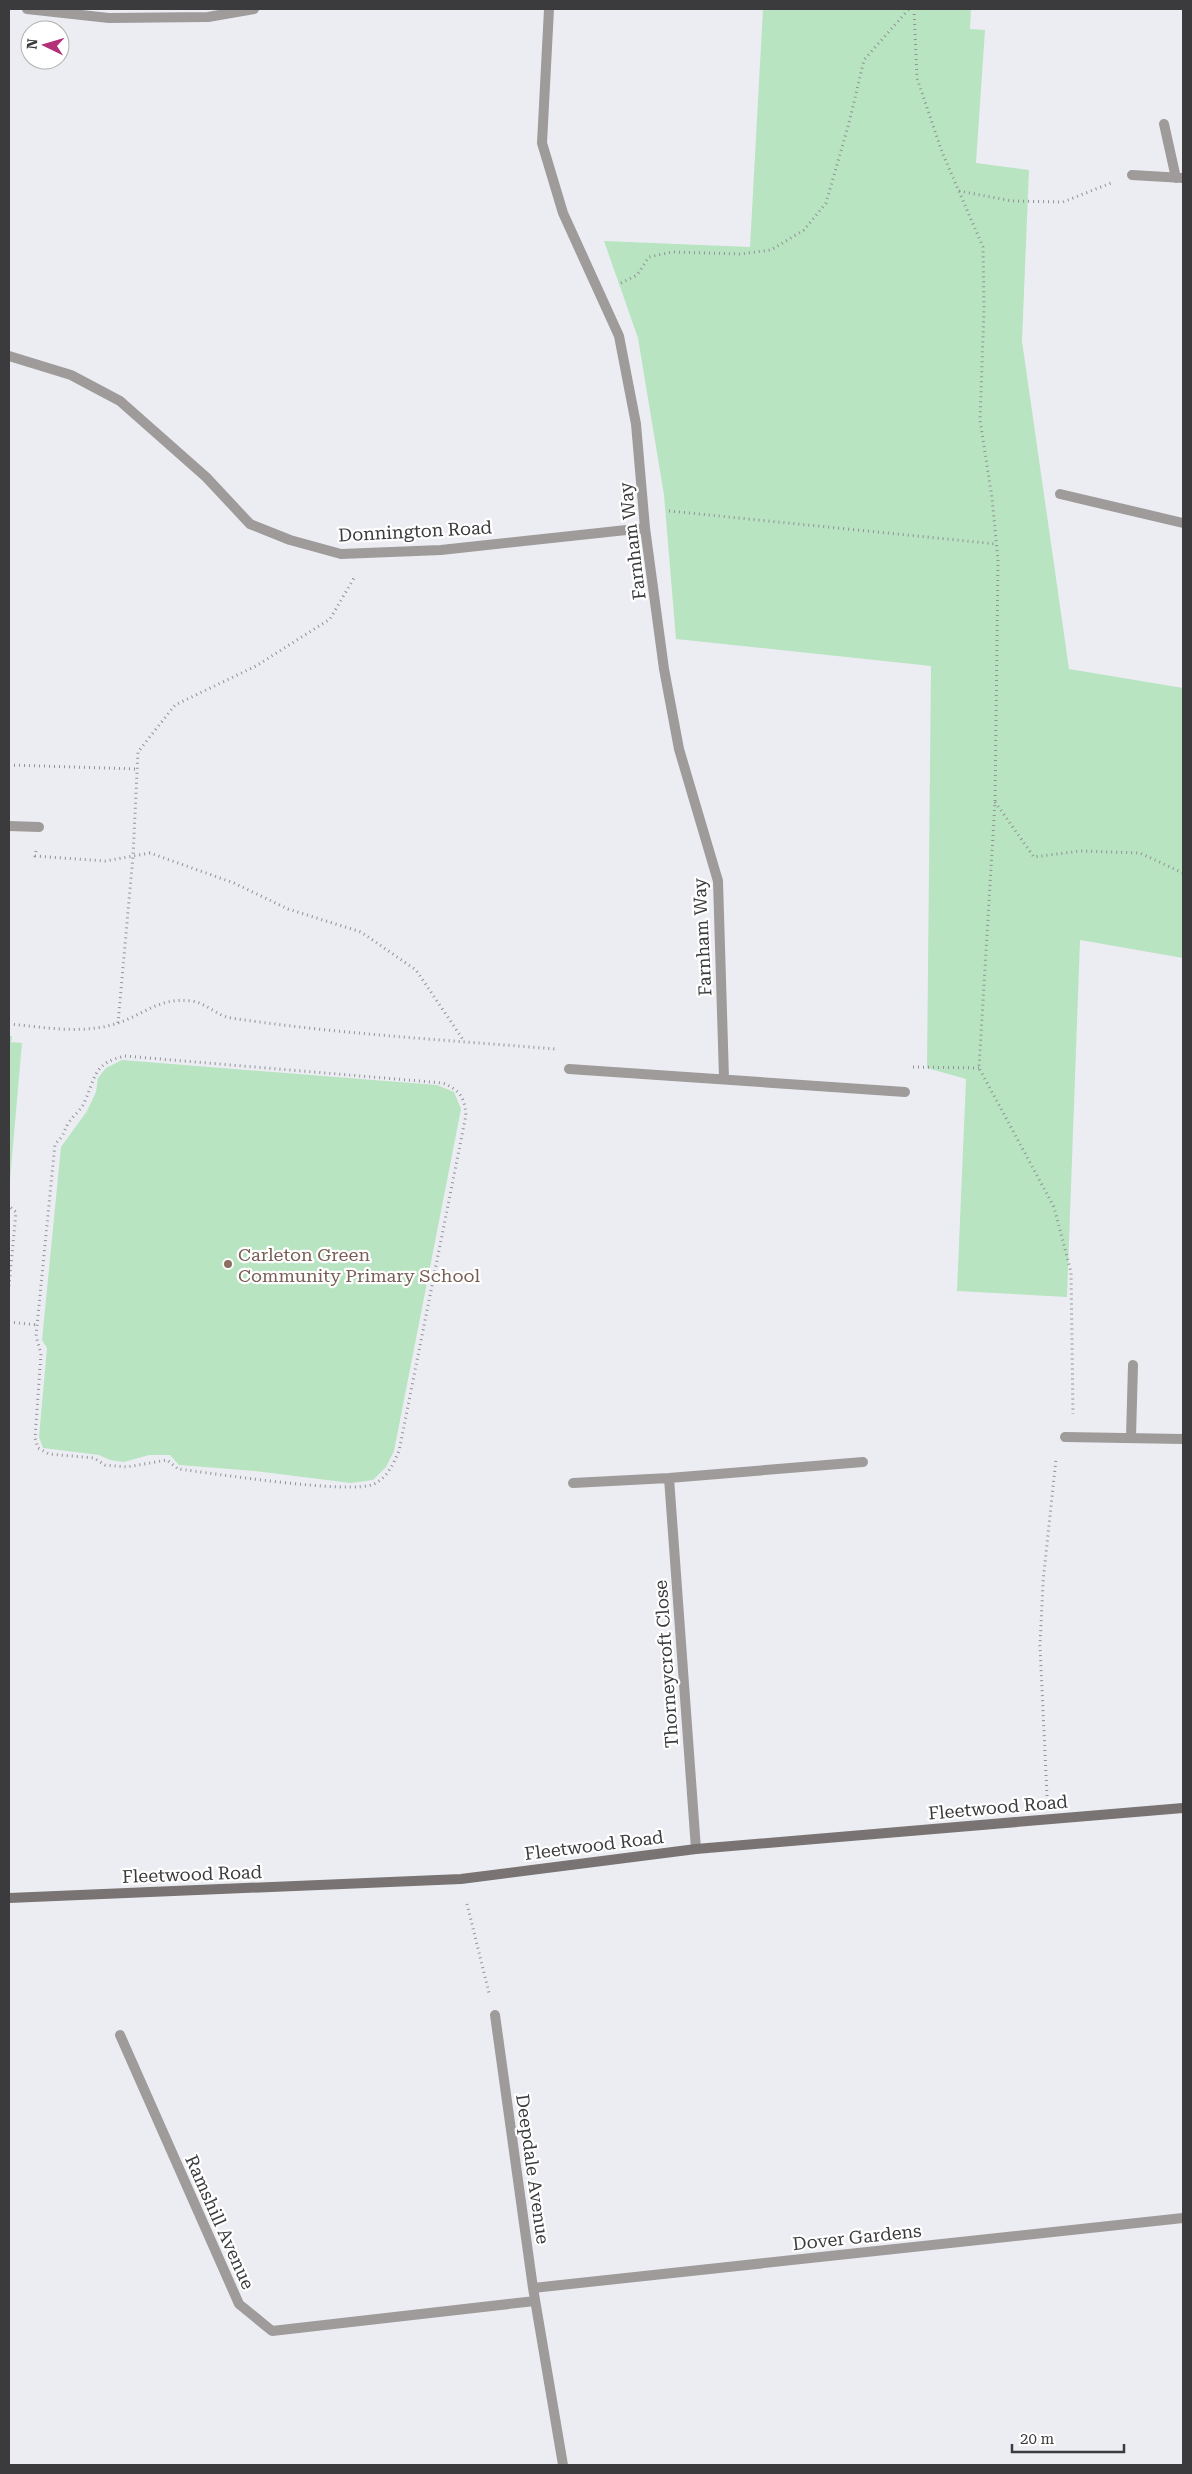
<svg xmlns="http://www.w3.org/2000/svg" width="1192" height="2474" font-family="'Roboto Serif',serif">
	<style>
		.green { fill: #b8e4c2 }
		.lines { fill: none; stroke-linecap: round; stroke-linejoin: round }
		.path { stroke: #919296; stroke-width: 3; stroke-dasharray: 1 4; stroke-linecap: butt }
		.minor { stroke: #9f9b9b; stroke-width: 10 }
		.secondary { stroke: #797473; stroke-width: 10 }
		.education-dot { fill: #8d6e63; stroke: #fff; stroke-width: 2 }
		.labels { text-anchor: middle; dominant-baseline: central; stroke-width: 4.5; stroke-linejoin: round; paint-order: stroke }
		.street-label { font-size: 18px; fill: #3b3b3d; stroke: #fff }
		.education-label { font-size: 18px; fill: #785e54; stroke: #fff; text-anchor: start }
	</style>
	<rect width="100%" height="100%" fill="#ecedf3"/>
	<path class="green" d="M763 9H971L970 29 985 30 976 163 1029 170 1022 341 1069 669 1183 688V958L1080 940 1067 1297 957 1291 966 1079 927 1068 931 666 676 639 664 495 638 338 604 241 750 247Z
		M9 1036H12L11 1042 22 1043 10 1180V1218Z
		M122 1060 437 1085 454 1092 461 1109 394 1451 386 1467 373 1480 351 1483 255 1471 179 1465 170 1455H149L124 1462 110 1460 99 1455 43 1448 39 1437 47 1348 42 1340 61 1147 87 1111 96 1092 98 1078 106 1068Z"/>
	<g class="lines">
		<path class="path" d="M914 9 917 78 942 152 983 247 984 310 980 420 992 498 998 560 995 802 979 1068 1054 1207 1071 1272 1073 1414
			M959 191 1012 201 1063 202 1111 183
			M621 283 637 275 649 257 672 252 741 254 771 250 804 230 826 203 849 123 864 60 909 9
			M669 511 996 544
			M9 765 137 769
			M995 802 1034 857 1080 851 1140 853 1183 873
			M36 851 35 856 105 861 150 853 234 883 288 909 361 932 416 970 464 1041
			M118 1023 133 856 138 752 175 705 256 666 330 619 354 578
			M9 1024C44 1027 83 1035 118 1023 145 1014 159 997 192 1001 206 1003 217 1016 231 1018 338 1034 447 1040 555 1049
			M125 1056 443 1083C459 1090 465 1097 466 1115L399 1451C393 1464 388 1477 374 1484 351 1495 212 1473 178 1469L167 1460 127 1467 105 1465 94 1458 49 1454 38 1448 35 1438 41 1354 36 1336 55 1144C66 1134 63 1131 69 1122 74 1115 81 1110 84 1103 96 1077 93 1063 125 1056Z
			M913 1067 979 1068
			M9 1286 16 1212 10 1207
			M9 1322 38 1325
			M1047 1796 1040 1646 1043 1582 1056 1459
			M467 1904 489 1993"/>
		<path class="minor" d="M27 9 109 18 208 17 254 9
			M549 9 542 143 563 213 619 336 636 424 645 528 664 669 679 749 718 881 724 1078
			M1164 124 1176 178
			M1132 175 1183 178
			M9 356 71 375 120 401 206 477 250 524 290 540 341 554 441 550 645 528
			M1060 494 1183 523
			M9 826 39 827
			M569 1069 905 1092
			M1065 1437 1183 1439
			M1131 1437 1133 1365
			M669 1478 696 1849
			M573 1483 669 1478 863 1462
			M495 2015 533 2288 563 2465
			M120 2035 239 2304 272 2331 535 2301
			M533 2288 1183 2218"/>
		<path class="secondary" d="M9 1898 461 1879 696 1849 1183 1808"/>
	</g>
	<circle class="education-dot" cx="228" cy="1264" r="5"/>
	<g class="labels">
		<g class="street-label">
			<text transform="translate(415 531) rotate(-3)">Donnington Road</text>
			<text transform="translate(632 541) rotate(-97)">Farnham Way</text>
			<text transform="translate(702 937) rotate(-93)">Farnham Way</text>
			<text transform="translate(666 1664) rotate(-94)">Thorneycroft Close</text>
			<text transform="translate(998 1807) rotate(-5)">Fleetwood Road</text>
			<text transform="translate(594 1845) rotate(-7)">Fleetwood Road</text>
			<text transform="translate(192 1874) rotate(-2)">Fleetwood Road</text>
			<text transform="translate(533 2169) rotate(82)">Deepdale Avenue</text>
			<text transform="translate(220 2222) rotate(66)">Ramshill Avenue</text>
			<text transform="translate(857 2237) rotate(-6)">Dover Gardens</text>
		</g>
		<g class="education-label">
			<text x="238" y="1254">Carleton Green<tspan x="238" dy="21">Community Primary School</tspan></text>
		</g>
	</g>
	<rect width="1192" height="2474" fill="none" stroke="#3b3b3d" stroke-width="20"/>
	<g transform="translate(45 45) rotate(275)"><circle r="24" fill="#ffffff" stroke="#b1b1b1"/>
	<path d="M0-4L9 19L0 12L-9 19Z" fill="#b32f77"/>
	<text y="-8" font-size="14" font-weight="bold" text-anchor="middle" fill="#3b3b3d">N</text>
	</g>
	<path d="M1012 2444v8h112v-8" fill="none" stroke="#3b3b3d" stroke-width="2.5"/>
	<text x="1020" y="2444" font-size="15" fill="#3b3b3d" stroke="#ffffff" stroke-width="4" paint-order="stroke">20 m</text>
</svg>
